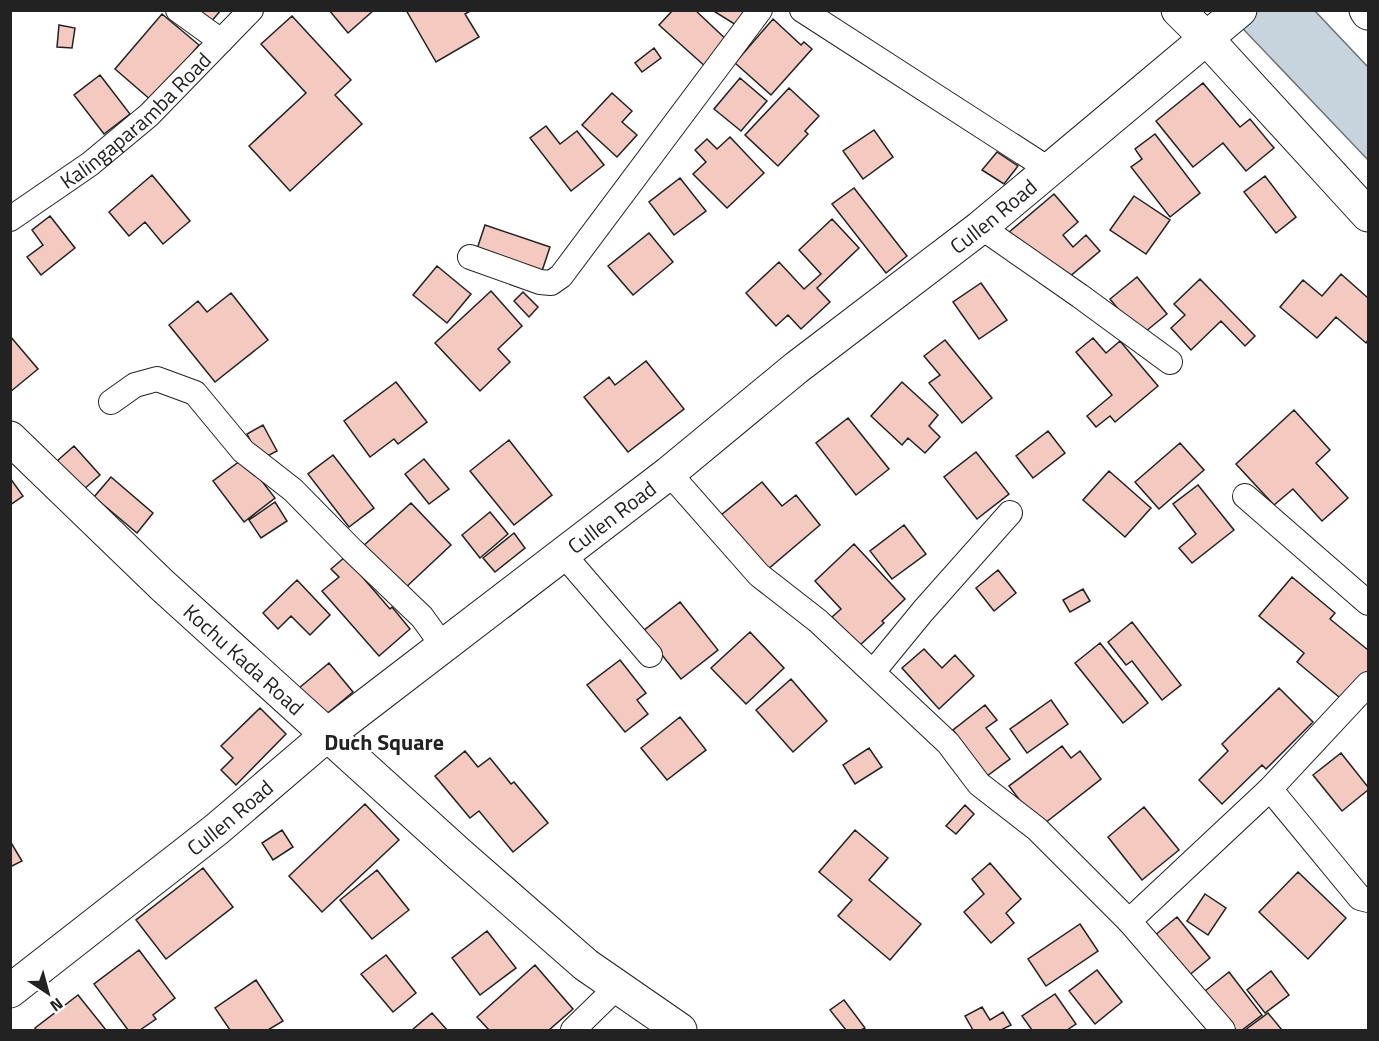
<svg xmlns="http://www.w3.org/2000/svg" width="1379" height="1041" font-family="'Titillium Web',sans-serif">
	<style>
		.water { fill: #c7d3dd; stroke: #6f6f6f; stroke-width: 1.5 }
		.building { fill: #f3c9c0; stroke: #222; stroke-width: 1.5 }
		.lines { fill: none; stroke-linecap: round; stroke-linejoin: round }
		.street-casing { stroke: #222; stroke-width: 26 }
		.secondary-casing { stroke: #222; stroke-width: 35 }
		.street { stroke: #fff; stroke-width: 24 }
		.secondary { stroke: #fff; stroke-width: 33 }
		.labels { text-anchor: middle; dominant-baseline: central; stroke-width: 4.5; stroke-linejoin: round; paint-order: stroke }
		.street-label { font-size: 21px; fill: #222; stroke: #fff }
		.neighbourhood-label { font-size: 22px; font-weight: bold; fill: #222; stroke: #fff }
	</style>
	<rect width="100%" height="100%" fill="#fff"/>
	<path class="water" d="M1226 11H1315L1368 67V160Z"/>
	<path class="building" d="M198 10H221L211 22Z
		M329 10H374L348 33Z
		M406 10H472L465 14 479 37 436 62Z
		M673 10H695L730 43 707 68 659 25Z
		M712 10H745L736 25Z
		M162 14 199 45 152 101 115 69Z
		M292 16 351 80 335 95 362 124 290 191 249 146 306 93 261 44Z
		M773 19 801 45 804 42 812 49 771 95 735 63Z
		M59 25 75 28 72 48 57 47Z
		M654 48 661 58 642 72 635 63Z
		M100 75 130 114 104 134 74 95Z
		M740 78 767 101 741 131 714 109Z
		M1203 83 1240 127 1250 119 1274 148 1246 171 1223 143 1193 167 1156 121Z
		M789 88 819 116 805 131 808 134 778 166 745 135Z
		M612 93 632 111 622 122 637 135 617 157 582 125Z
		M546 126 560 144 577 131 604 165 571 191 530 138Z
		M874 130 893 157 863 179 843 151Z
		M1155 134 1200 193 1170 217 1131 167 1142 159 1135 149Z
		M730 137 764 173 727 208 693 174 706 162 695 150 707 139 717 149Z
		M997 152 1018 166 1004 184 982 170Z
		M152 175 190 221 163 244 145 222 129 236 109 212Z
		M1265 176 1296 217 1276 233 1244 192Z
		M680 178 706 211 674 235 649 202Z
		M854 188 907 256 886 273 832 204Z
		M1054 194 1078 222 1063 235 1073 247 1086 235 1100 251 1062 283 1008 233Z
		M1134 196 1170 220 1146 254 1110 230Z
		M50 216 75 248 41 275 27 257 43 245 32 230Z
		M832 219 859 248 817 288 830 302 801 329 788 315 776 326 746 293 779 262 804 289 821 274 799 250Z
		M485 225 550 247 541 274 476 252Z
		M649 233 673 262 633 295 608 266Z
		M437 266 471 294 447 323 413 295Z
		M1341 274 1368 298V340L1366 343 1336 317 1317 338 1280 307 1303 280 1322 296Z
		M1137 277 1167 314 1140 336 1110 299Z
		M1200 279 1255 336 1245 346 1221 321 1191 350 1171 328 1185 315 1174 304Z
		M981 283 1007 320 979 339 953 302Z
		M491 291 522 326 498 349 510 362 480 391 435 343Z
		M523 292 538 307 529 317 514 301Z
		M231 293 268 340 215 382 169 325 198 301 207 312Z
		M10 336 38 369 10 392Z
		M1093 338 1106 353 1120 341 1158 386 1115 422 1110 416 1096 427 1087 416 1112 395 1076 352Z
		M945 340 992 398 962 423 929 383 940 375 924 356Z
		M646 361 684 409 628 452 584 397 609 377 615 385Z
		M396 382 427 422 398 444 394 439 370 457 344 421Z
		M902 382 938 415 929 426 940 437 925 453 908 438 902 445 871 416Z
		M1294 410 1330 450 1316 463 1348 498 1322 521 1293 489 1274 505 1236 464Z
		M848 418 889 469 856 495 816 443Z
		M263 425 277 451 260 460 247 434Z
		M1048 431 1065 453 1033 478 1016 456Z
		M509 440 552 495 514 525 470 471Z
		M1180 443 1204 470 1159 509 1135 482Z
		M74 446 100 475 83 490 57 461Z
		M976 452 1009 494 977 519 944 477Z
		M333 455 374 508 349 527 308 474Z
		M244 458 275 498 244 522 213 481Z
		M424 459 449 489 429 504 405 474Z
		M1109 471 1151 508 1125 537 1083 500Z
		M111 477 153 513 137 533 94 497Z
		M10 478 23 496 10 505Z
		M762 482 782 506 796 495 820 525 761 575 716 519Z
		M1198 485 1234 530 1192 563 1179 548 1196 534 1173 504Z
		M275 502 287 521 261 538 249 520Z
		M411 503 451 545 403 590 362 547Z
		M490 512 508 534 480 558 462 535Z
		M904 525 926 554 892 579 870 551Z
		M514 533 525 548 495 572 483 558Z
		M854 544 905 599 882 621 884 623 859 646 832 617 841 609 815 581Z
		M345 557 390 609 392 607 410 629 379 656 322 591 339 577 331 569Z
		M998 570 1016 593 994 611 976 588Z
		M1292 577 1335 613 1330 619 1368 650V674L1345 702 1297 662 1304 653 1259 616Z
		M297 580 330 615 310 635 291 616 278 629 263 613Z
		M1083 589 1090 601 1070 612 1063 600Z
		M680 602 718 650 681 679 643 631Z
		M1132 622 1181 685 1162 700 1132 661 1126 665 1108 642Z
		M750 632 784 668 746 704 711 668Z
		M1100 643 1148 703 1123 723 1075 663Z
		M924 649 942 668 955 655 974 676 939 709 902 668Z
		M620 660 646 693 637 700 648 714 625 732 587 685Z
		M329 663 353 692 323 717 299 688Z
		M791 679 827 721 793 752 756 710Z
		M1279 688 1313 722 1266 769 1262 765 1222 804 1199 780 1228 751 1222 744Z
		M1051 700 1068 724 1027 753 1010 729Z
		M985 705 997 720 986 728 1010 759 987 776 953 730Z
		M260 708 286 734 236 785 221 770 233 758 221 746Z
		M680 717 706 750 667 780 641 748Z
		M1062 746 1071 758 1080 751 1101 779 1040 827 1009 786Z
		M869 748 882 767 855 784 843 765Z
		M465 751 478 767 490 758 511 784 514 782 548 823 513 852 479 811 470 818 435 776Z
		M1341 753 1368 787V790L1342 811 1313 775Z
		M365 804 399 840 322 912 289 876Z
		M965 805 974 814 956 834 946 826Z
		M1144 807 1179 850 1142 880 1108 837Z
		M282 830 293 847 273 860 262 843Z
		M855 830 888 858 869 880 921 924 890 960 838 916 852 900 819 872Z
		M10 841 22 861 10 867Z
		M990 863 1021 899 1006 913 1014 923 991 943 964 912 984 894 972 879Z
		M203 868 233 907 166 959 136 920Z
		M377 870 409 910 372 939 340 900Z
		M1298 872 1346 918 1308 959 1259 912Z
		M1205 894 1226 908 1208 935 1187 921Z
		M1177 917 1210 958 1187 977 1154 936Z
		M1080 924 1098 951 1046 986 1028 959Z
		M487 931 516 968 480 995 452 958Z
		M139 950 175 998 153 1015 156 1019 140 1030H128L94 984Z
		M386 955 416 993 393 1012 361 974Z
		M535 965 573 1009 549 1030H489L477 1017Z
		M1097 970 1122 1002 1095 1024 1069 991Z
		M1271 971 1289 995 1265 1013 1247 990Z
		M1229 972 1262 1015 1242 1030H1236L1205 991Z
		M256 980 283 1021 268 1030H230L215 1008Z
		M1055 994 1076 1024 1067 1030H1032L1022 1016Z
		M78 995 106 1030H37L35 1028Z
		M844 1000 865 1028 861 1030H846L830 1010Z
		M982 1007 990 1020 1003 1012 1011 1025 1001 1030H973L965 1016Z
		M432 1013 447 1030H412Z
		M1268 1013 1282 1030H1245Z"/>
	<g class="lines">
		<defs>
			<g id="street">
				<path d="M178 10 221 41"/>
				<path d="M802 10 1050 170"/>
				<path id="s1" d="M10 219 90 164 149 115 251 10"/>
				<path d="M981 227 1080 296 1170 362"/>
				<path d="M470 257 540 282 551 283 561 276 760 10"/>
				<path d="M111 402 135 385 157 379 195 393 243 451 293 490 352 550 422 617 443 646"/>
				<path d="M669 473 759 575 818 621 948 743 979 784 1037 829 1129 921 1223 1030"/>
				<path d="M1245 496 1368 603"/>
				<path d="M563 554 650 655"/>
				<path d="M873 672 923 611 1010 513"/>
				<path d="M1270 789 1360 898 1368 900"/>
				<path d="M1129 921 1270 789 1368 684"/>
				<path d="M573 1030 616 988"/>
			</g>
			<g id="secondary">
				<path d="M1178 10 1206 38 1368 215"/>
				<path d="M1366 10 1368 13"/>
				<path id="s2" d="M10 438 162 585 459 854 586 965 680 1030"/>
				<path id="s3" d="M10 991 217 829 327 735 669 473 796 368 981 227 1240 10"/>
			</g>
		</defs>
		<use href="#street" class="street-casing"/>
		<use href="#secondary" class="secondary-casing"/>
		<use href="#street" class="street"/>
		<use href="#secondary" class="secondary"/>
	</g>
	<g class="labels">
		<g class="street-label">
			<text stroke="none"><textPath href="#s1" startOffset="160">Kalingaparamba Road</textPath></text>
			<text stroke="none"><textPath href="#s3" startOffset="1252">Cullen Road</textPath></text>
			<text stroke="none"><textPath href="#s3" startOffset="766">Cullen Road</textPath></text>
			<text stroke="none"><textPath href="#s2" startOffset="322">Kochu Kada Road</textPath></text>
			<text stroke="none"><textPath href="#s3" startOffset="280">Cullen Road</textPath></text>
		</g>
		<g class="neighbourhood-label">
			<text x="384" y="742">Duch Square</text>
		</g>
	</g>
	<rect width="1379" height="1041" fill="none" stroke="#222222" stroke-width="24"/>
	<g transform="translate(48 993) rotate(144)" stroke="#ffffff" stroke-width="4.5" paint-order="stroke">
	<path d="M0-4.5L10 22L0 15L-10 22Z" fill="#222222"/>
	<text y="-9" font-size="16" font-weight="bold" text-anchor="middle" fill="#222222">N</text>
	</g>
</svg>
